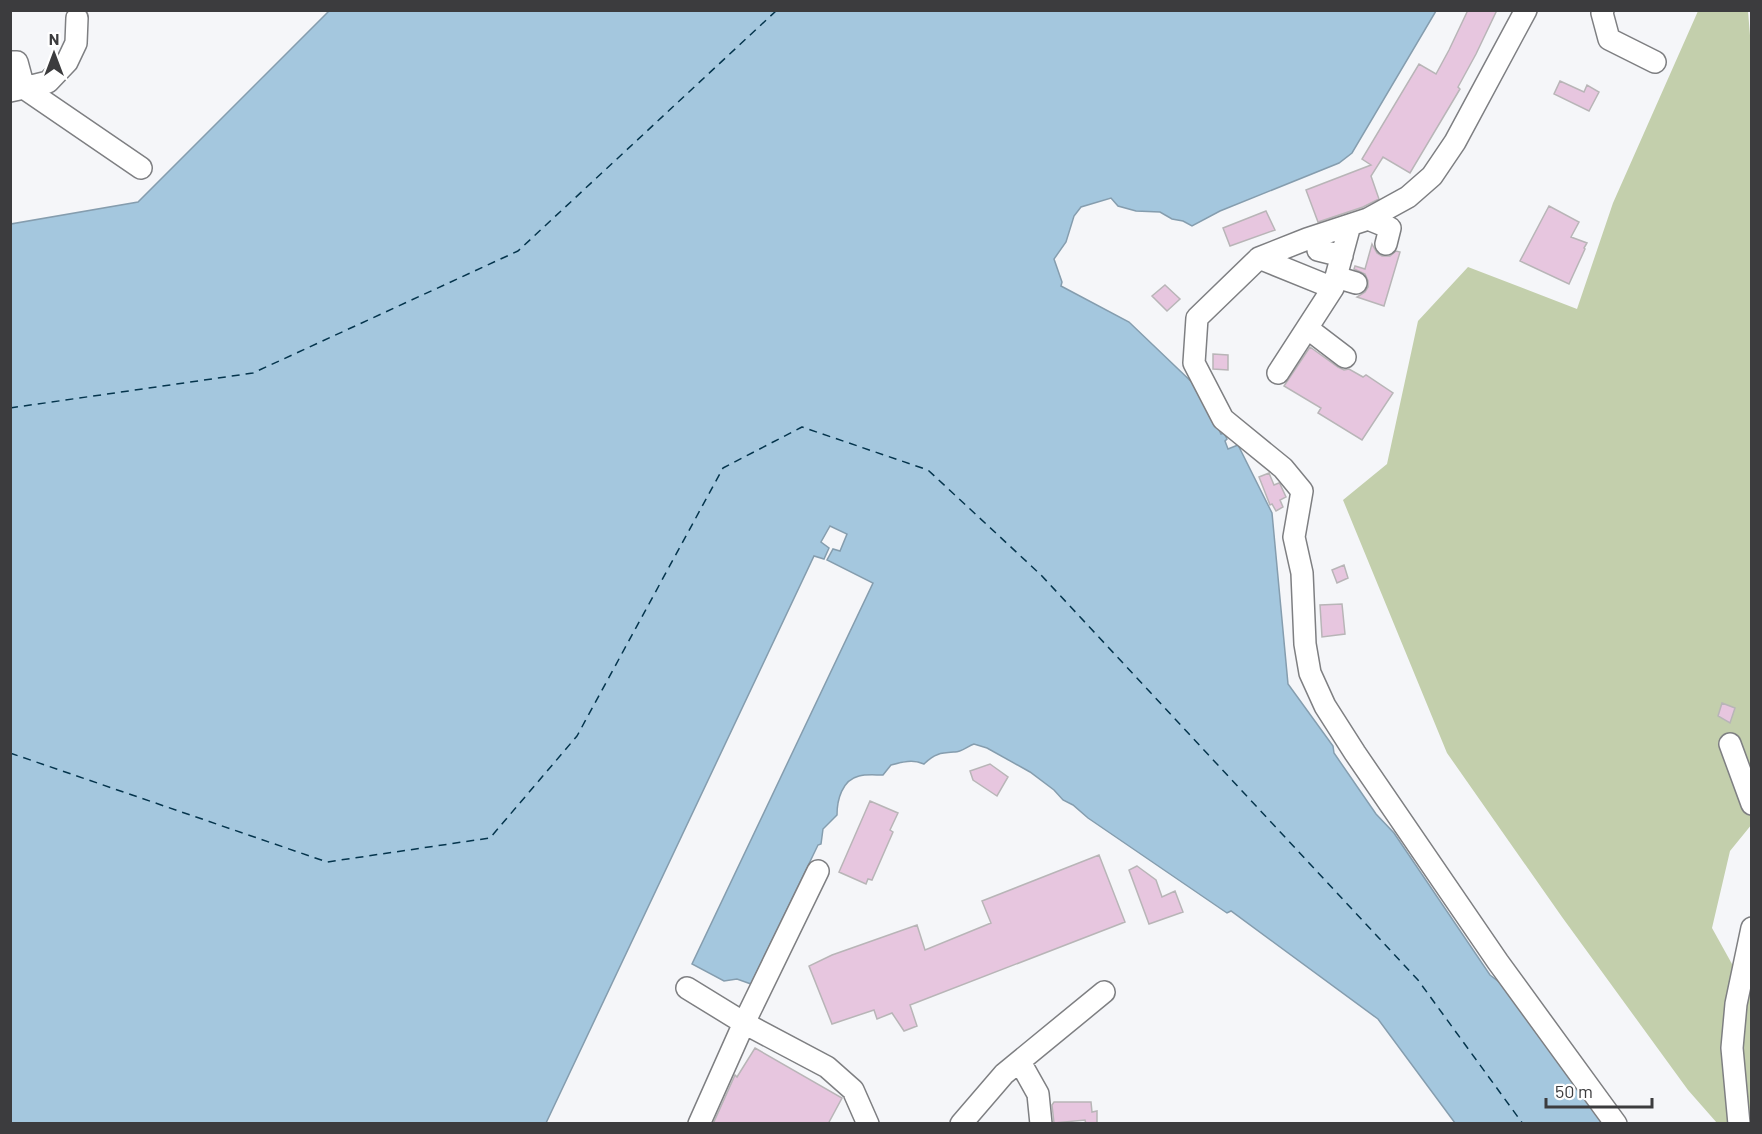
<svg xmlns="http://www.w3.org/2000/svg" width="1762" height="1134" font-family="Barlow,sans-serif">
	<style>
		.green { fill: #c3cfac }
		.water { fill: #a4c7de; stroke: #859dae; stroke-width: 1.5 }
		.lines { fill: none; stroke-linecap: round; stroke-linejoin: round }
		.ferry { stroke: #05354d; stroke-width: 1.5; stroke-dasharray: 8 6; stroke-linecap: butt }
		.building { fill: #e7c6df; stroke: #b8b5b7; stroke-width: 1.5 }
		.minor-casing { stroke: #7e7f82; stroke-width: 24 }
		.minor { stroke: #fff; stroke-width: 21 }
	</style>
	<rect width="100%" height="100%" fill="#f5f6f9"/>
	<path class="green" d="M1698 11H1748L1752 60V824L1730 851 1712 928 1742 982 1751 985V1123H1717L1688 1090 1562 917 1447 753 1343 500 1387 464 1418 321 1468 267 1577 309 1613 203Z"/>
	<path class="water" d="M329 11H1436L1352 153 1339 163 1220 211 1192 226 1183 221 1172 219 1160 212 1136 211 1118 206 1111 198 1081 207 1074 216 1066 242 1054 259 1062 282 1061 286 1129 322 1200 390 1221 434 1224 433 1227 439 1225 441 1228 449 1238 445 1272 513 1288 684 1333 746 1334 753 1376 814 1394 833 1490 975 1507 988 1604 1123H1455L1378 1019 1231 911 1227 913 1088 818 1073 805 1063 800 1054 790 1030 772 987 748 974 744C968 746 961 752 955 752 941 753 935 753 924 764 913 759 902 762 891 765L883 775C875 775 866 774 859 776 842 780 837 800 837 815L823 829 821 844 818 845 751 984 737 979 724 981 692 964 873 583 827 560 833 549 840 551 847 534 830 526 821 542 829 548 824 559 814 556 546 1123 11 1124V224L138 202Z"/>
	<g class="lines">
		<path class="ferry" d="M10 408 253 373 518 251 777 10
			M10 753 327 862 490 838 577 736 723 468 802 427 928 470 1041 575 1418 980 1523 1124"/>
	</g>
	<path class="building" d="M1468 10H1497L1476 54 1458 87 1460 89 1410 173 1383 157 1371 176 1379 199 1363 207 1318 222 1306 190 1371 165 1362 159 1419 64 1436 74 1449 50Z
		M1560 81 1584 92 1587 85 1599 92 1589 111 1554 94Z
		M1549 206 1579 222 1571 237 1587 243 1584 248 1585 249 1569 284 1520 261Z
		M1266 211 1275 230 1230 246 1223 228Z
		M1372 244 1377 253 1382 256H1390L1396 251 1400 252 1384 306 1357 297 1365 292 1368 287V281L1365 274 1354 269 1355 266 1365 269Z
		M1165 285 1180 299 1167 311 1152 296Z
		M1310 347 1338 367 1344 370 1349 369 1363 377 1366 375 1393 393 1362 440 1318 413 1321 408 1284 386Z
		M1213 354 1228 355V370L1213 369Z
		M1269 473 1274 485 1279 483 1280 484 1286 497 1280 500 1283 507 1276 511 1272 504 1270 505 1259 477Z
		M1344 565 1348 578 1337 583 1332 570Z
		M1342 604 1345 634 1322 637 1320 605Z
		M1722 703 1735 708 1730 723 1718 716Z
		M990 764 1008 777 997 796 973 780 970 771Z
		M870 801 898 813 890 830 893 832 872 880 868 879 866 884 839 872Z
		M1099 855 1125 922 910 1005 917 1026 904 1031 892 1013 877 1019 874 1010 832 1024 809 966 832 955 917 925 925 950 991 923 982 901Z
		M1137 866 1156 880 1162 897 1175 891 1183 912 1149 924 1129 870Z
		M755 1048 842 1098 828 1124H713L735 1075 737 1077Z
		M1054 1102H1091L1092 1112 1097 1111V1124H1086L1085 1120 1054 1123 1052 1105Z"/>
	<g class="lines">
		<defs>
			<path id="minor" d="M1526 10 1455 142 1432 176 1408 197 1368 219 1307 239 1259 258 1197 318 1194 363 1223 419 1283 468 1302 491 1294 537 1302 573 1305 644 1310 673 1325 706 1355 753 1498 962 1616 1124
				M1603 10 1602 13 1609 39 1655 62
				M10 62H17L24 88 48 82 67 62 76 43 77 18
				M10 91 24 88 141 168
				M1368 219 1390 228 1386 244
				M1318 250 1342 256
				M1259 258 1333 288
				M1336 277 1356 283
				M1307 328 1345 357
				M1278 373 1333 288 1350 225
				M1730 744 1752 804
				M687 988 744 1023 827 1067 853 1090 868 1124
				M1020 1062 1038 1094 1041 1124
				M699 1124 744 1023 818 871
				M961 1124 1004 1074 1104 992
				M1739 1124 1732 1048 1736 1004 1752 928"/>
		</defs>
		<use href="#minor" class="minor-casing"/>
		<use href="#minor" class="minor"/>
	</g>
	<rect width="1762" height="1134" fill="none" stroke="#3c3c3e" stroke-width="24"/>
	<g transform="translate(54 54)" stroke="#ffffff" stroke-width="4.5" paint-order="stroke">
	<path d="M0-4.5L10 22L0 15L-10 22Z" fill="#3c3c3e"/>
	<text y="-9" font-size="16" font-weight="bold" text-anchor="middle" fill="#3c3c3e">N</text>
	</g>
	<path d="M1546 1098v9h106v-9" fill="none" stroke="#3c3c3e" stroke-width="3"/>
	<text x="1555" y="1098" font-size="18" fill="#3c3c3e" stroke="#ffffff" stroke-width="4.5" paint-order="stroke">50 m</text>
</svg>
